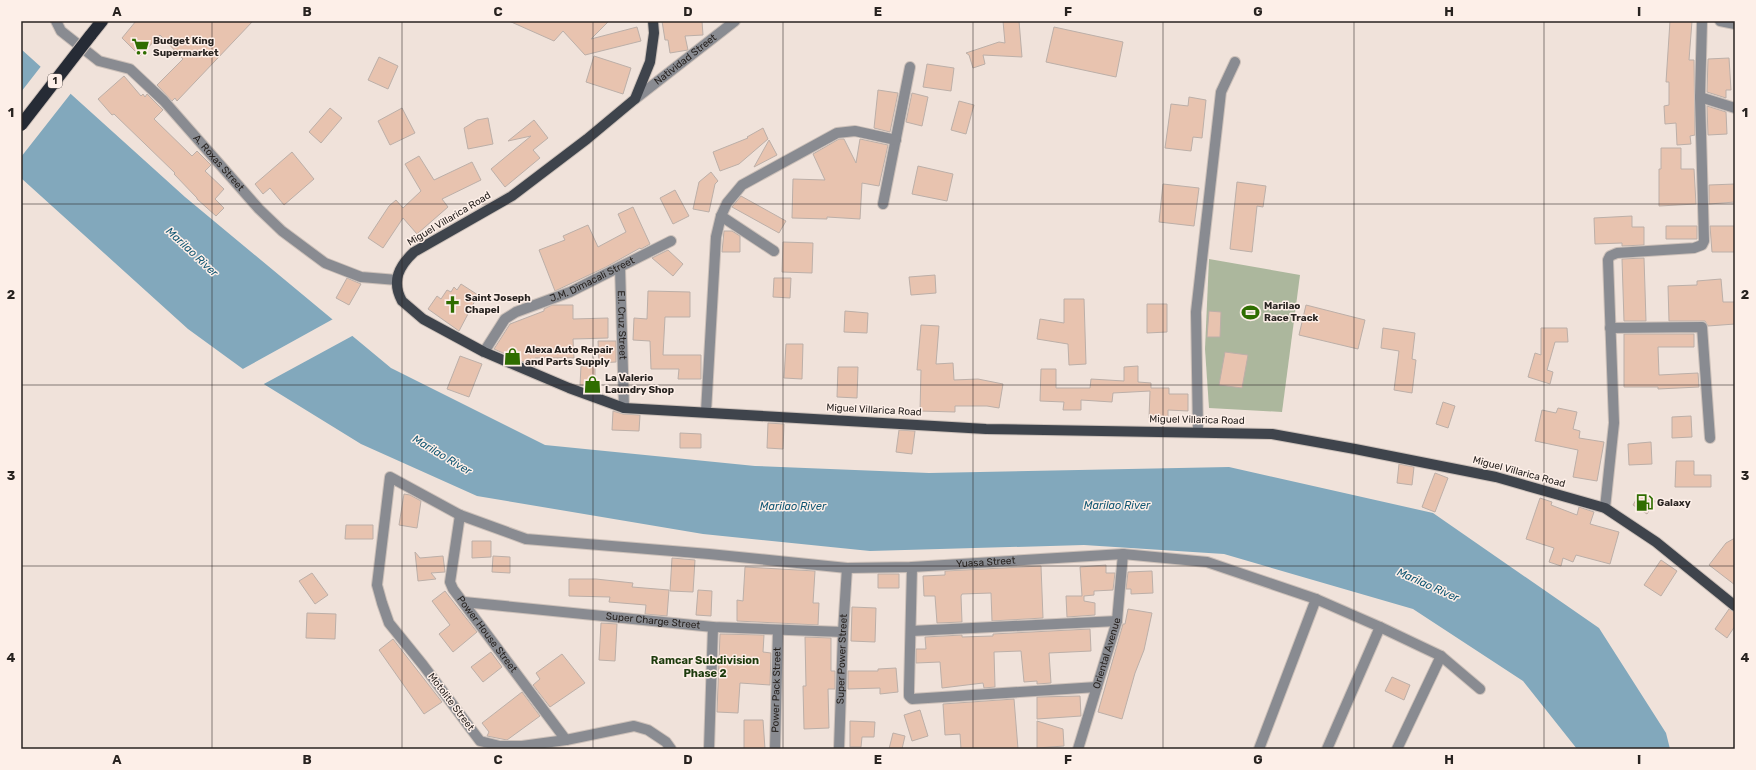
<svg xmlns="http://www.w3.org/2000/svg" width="1756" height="770" font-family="Rubik,sans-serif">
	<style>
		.green { fill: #acb79d }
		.water { fill: #82a8bc }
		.pier { fill: #f0e2da }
		.building { fill: #e8c3af; stroke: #bcafa8 }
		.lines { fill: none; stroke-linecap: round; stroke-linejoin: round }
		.minor-casing { stroke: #ccc0b9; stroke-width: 12 }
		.major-casing { stroke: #ccc0b9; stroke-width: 12 }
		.highway-casing { stroke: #ccc0b9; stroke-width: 14 }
		.minor { stroke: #898b91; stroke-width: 10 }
		.major { stroke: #3f444c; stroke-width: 10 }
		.highway { stroke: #262b35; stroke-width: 12 }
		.highway-bridge-casing { stroke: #ccc0b9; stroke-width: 14; stroke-linecap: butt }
		.highway-bridge { stroke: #262b35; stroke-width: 12 }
		.grid { fill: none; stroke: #282320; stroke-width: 1; stroke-opacity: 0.55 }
		.labels { text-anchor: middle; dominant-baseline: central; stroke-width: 3; stroke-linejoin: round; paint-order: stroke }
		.shield { fill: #fdefe8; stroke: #68605c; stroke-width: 1 }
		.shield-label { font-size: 9px; font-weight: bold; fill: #282320 }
		.poi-label { font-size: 10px; font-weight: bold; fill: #282320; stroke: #fdefe8; text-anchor: start }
		.street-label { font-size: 10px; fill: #282320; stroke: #fdefe8 }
		.water-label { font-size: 11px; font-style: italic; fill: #105673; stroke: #fdefe8 }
		.neighbourhood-label { font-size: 11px; font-weight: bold; fill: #1c3a0c; stroke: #fdefe8 }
		.neatline { fill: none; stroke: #282320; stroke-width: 1.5 }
		.grid-label { font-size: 13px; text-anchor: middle; font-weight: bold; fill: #282320 }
	</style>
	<rect width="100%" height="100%" fill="#f0e2da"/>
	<path class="green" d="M1209 259 1300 275 1282 412 1209 408 1205 349Z"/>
	<path class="water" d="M21 49 185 197 391 368 545 445 755 466 929 473 1229 467 1433 513 1599 628 1666 733 1670 749H1577L1523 681 1413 609 1224 554 1084 545 870 551 703 534 477 496 361 444 262 383 188 329 21 178Z"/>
	<path class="pier" d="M42 65 72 92 21 157V92Z
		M335 318 354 335 262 385 241 370Z"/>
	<path class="building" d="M136 21H253L177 101 175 98 172 101 157 85 183 59 160 35 140 56 122 38Z
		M509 21H609L591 39 637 27 641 41 585 55 563 31 554 41Z
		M662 21H702L703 35 685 36 688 50 670 53 668 40H665Z
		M1003 21H1019L1022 57 983 55 985 64 973 68 969 55 966 53 999 42 1005 43Z
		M1670 21H1692L1689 60H1694L1695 135 1690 136 1691 144 1677 145 1676 123 1665 124 1664 106 1669 105V82H1666Z
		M1054 27 1123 42 1116 77 1046 62Z
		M594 56 631 68 623 94 586 82Z
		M379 57 398 66 388 89 368 80Z
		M1729 58 1731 90H1726V98L1707 92 1708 59Z
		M927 64 954 68 951 91 923 87Z
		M124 76 141 96 143 94 145 97 147 94 163 110 154 119 192 156 197 151 211 165 205 171 224 189 215 199 224 208 216 216 197 199V198L174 174 175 173 114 114 112 115 98 99Z
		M878 90 898 93 890 132 874 128Z
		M912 93 928 97 922 126 906 122Z
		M1189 97 1206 100 1202 138 1193 137 1191 151 1165 148 1171 104 1188 106Z
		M959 101 974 105 966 134 951 130Z
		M1707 106 1726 112 1727 134 1708 135Z
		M330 108 342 118 321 143 309 132Z
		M402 108 415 133 390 145 378 121Z
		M488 118 493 144 468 149 464 128 477 120Z
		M534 120 548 138 533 150 540 158 505 187 491 169 531 136 508 141Z
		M763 128 768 139 739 164 720 171 713 152 748 138 747 137Z
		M839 139H844L856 163 860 139 888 145 879 186 862 183 860 219 827 217V219L792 218 793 179 825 180 813 154Z
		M769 140 777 155 754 167Z
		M1661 148H1681V169H1694L1696 204 1659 206V169H1661Z
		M292 152 314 179 284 205 270 188 263 194 255 184Z
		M419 156 434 180 472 162 481 180 442 199 448 207 417 234 403 218 383 248 368 238 389 206 396 200 403 208 421 191 405 164Z
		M918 166 953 174 947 201 912 194Z
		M711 172 718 181 715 184 709 212 693 209 699 182Z
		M1237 182 1266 186 1263 207 1257 206 1252 252 1230 249Z
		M1163 184 1199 188 1194 226 1159 222Z
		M1735 184V202L1709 204V185Z
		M675 190 689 216 673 224 660 198Z
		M741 196 786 221 779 233 732 207Z
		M633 207 650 244 641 249 640 248 606 267 555 291 539 250 565 240 563 236 588 225 598 247 626 232 618 214Z
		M1632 216V227H1644V245L1622 246V243L1595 244 1594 218Z
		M1666 226H1697V239H1666Z
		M1710 226H1735V252H1712Z
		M724 231H732L740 236V252H722Z
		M783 242 813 243 812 273 782 272Z
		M668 250 683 264 673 276 652 258Z
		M1644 258 1646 321H1624L1622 259Z
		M935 275 936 293 911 295 909 277Z
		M347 278 361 284 349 305 336 298Z
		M774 278H791L790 298 773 297Z
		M1721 279 1723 302H1735V324L1708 326 1705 321H1669L1668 286 1697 285V281Z
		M461 284 478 295 459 331 428 309 437 296 441 299 447 290 451 292 454 287 457 290Z
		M648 291 690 292V317H665L663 355H701V379H678L679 369H651L650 341 633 340 634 318 647 319Z
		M1064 299H1084L1086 364 1069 365 1068 344 1037 339 1040 319 1064 323Z
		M1147 304H1167V332L1147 333Z
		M552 305H573V319L608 318V338L573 339 574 358H535V367L494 349 510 324 544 311V309Z
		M1306 305 1365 320 1358 349 1299 335Z
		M845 311 868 313 867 333 844 332Z
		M1209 311 1221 312 1220 337H1207Z
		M921 325 939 326 936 364 953 363 954 380 978 379 1003 384 999 408 987 406H955V412L920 411 921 370H917Z
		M1383 328 1415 333 1412 359 1416 360 1412 393 1394 390 1399 351 1381 348Z
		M1541 328H1567L1568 342H1555L1547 370 1553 372 1550 384 1528 377 1535 353 1541 355Z
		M1624 334H1694V347H1658L1659 375 1698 373 1699 387 1658 389V387H1624Z
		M598 341H616V362L599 363Z
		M786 344H803L802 379 784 378Z
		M1225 352 1248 355 1242 388 1219 385Z
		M460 356 482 364 469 397 447 389Z
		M581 366H595V386L580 385Z
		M1138 366V382L1151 383V388H1169V394H1188V411L1168 410V418H1149L1150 391 1113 393 1112 402 1081 400V410H1063L1064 402 1040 401 1041 369H1056V388H1090L1091 379 1124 381V367Z
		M838 367H858L857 398 837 397Z
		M1443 402 1455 406 1448 428 1436 424Z
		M1558 408 1577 412 1573 429 1580 431 1579 438 1604 442 1597 481 1573 477 1578 450 1535 441 1542 410 1556 413Z
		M613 411 623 414 640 415 639 431 612 430Z
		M1691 416 1692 437 1672 438V417Z
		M768 423 784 424 783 449 767 448Z
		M899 430 915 431 912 454 896 452Z
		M680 433 701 434V448H680Z
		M1651 442 1652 464 1629 465 1628 444Z
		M1676 461H1694V475H1711V487H1675Z
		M1399 464 1414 467 1412 485 1397 483Z
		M1435 473 1448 478 1435 512 1422 507Z
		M1640 493 1655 501 1647 514 1633 505Z
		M404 494 410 495 421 501 417 528 399 525Z
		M1540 498 1552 502 1551 505 1577 515 1579 507 1594 512 1590 524 1619 532 1610 564 1576 555 1573 562 1563 558 1561 566 1549 562 1554 548 1526 539Z
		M346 525H373V539H345Z
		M1735 538V585L1709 565 1726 543Z
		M472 541H491V557L472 558Z
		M415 552 420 558 443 556 445 572 431 573 436 579 418 581Z
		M493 556 510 557V573L492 572Z
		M672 558 695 560 693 592 670 591Z
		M1661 560 1677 571 1661 596 1644 585Z
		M1106 565V573H1115L1113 590 1094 591V595L1084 596V601L1095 603V615L1067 617 1066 596H1082L1080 567Z
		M1041 566 1043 618 992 621 991 593 962 594 961 596 962 622 937 623 935 596H924L923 576 945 575V571Z
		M745 567 815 571 813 603H819L818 625 737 621V600L743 601Z
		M1152 571 1153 593 1131 594V589H1126L1128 572Z
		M312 573 328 595 315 604 299 581Z
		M878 574H899V588H878Z
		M569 579H596L633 583 632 587 669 590 667 616 645 614 646 605 609 602 610 597 569 596Z
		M698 590 712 591 711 616 696 615Z
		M445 591 477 632 453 652 439 634 450 625 432 601Z
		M852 607 876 608 875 642 851 641Z
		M1128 609 1152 613 1144 650 1135 673 1122 719 1098 712 1123 624H1125Z
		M1729 609 1735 612V626L1727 638 1715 629Z
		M307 613 336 614 335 639 306 638Z
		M601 623 617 624 615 661 599 660Z
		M1090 629 1091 651 1049 653 1051 683 1037 684V681L1024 682 1021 651 994 652 995 687 984 688 983 683 942 688 940 662 916 663V649H926L925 637 962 635V637L993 636V634Z
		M720 634 764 635 763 652 771 653 770 685 740 683 738 713 717 712Z
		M805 637 831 638V671H835V689H828L829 728 804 729 803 686H806Z
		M393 639 442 702 424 714 379 650Z
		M491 652 502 667 483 682 471 667Z
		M562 654 585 683 550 707 533 685 540 679 536 673Z
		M896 668 898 692 880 694V688L848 689V671H878V669Z
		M1392 677 1410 685 1404 700 1385 691Z
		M522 692 540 716 507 740 487 736 489 732 482 723Z
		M1080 696 1081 716 1037 719V697Z
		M1014 699 1018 749H961L960 734 945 735 943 704Z
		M920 710 928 736 912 741 904 715Z
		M744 720H763L765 749H744Z
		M850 721 875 722 874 737H862L861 747H850Z
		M1037 721 1063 729 1064 746 1037 748Z
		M893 733 905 736 902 749H889Z"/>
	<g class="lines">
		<defs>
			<g id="minor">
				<path id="s1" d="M56 21 61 31 99 61 130 69 164 101 259 209 282 231 325 263 361 277 397 280"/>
				<path d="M1720 21 1735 24"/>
				<path d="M1700 97 1735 108"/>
				<path id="s2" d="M635 99 735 21"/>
				<path d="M883 204 910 67"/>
				<path d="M721 216 774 251"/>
				<path id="s3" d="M620 267 624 408"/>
				<path d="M1610 328 1702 327 1710 438"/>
				<path id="s4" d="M484 352 505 319 516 312 570 292 671 241"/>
				<path d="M706 412 716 237 721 216 727 203 742 185 837 133 855 131 896 140"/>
				<path d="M1198 432 1196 312 1221 92 1235 62"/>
				<path d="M1605 508 1614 423 1608 260 1610 256 1617 253 1694 248 1702 245 1704 241 1700 97 1702 21"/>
				<path id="s5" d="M460 515 450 582 453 589 566 740"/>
				<path d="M912 567 909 690V696L912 699 1097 687"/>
				<path id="s6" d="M464 602 713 627 843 632"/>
				<path d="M911 631 1117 621"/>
				<path id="s7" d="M671 749 666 742 648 730 634 726 566 740 522 746H500L480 741 423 665 389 623 382 603 377 585 390 477 460 515 526 539 709 554 847 568 912 567 1123 554 1207 562 1316 599 1380 627 1441 656 1480 689"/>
				<path d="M709 749 713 627"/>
				<path id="s8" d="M775 749 778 630"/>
				<path id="s9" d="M839 749 843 632 847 568"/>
				<path id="s10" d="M1078 749 1117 621 1123 554"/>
				<path d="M1259 749 1316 599"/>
				<path d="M1327 749 1380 627"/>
				<path d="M1397 749 1441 656"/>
			</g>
			<path id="major" d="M653 21 654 33 650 62 635 99 587 139 512 196 414 252C399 266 391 281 402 301L423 319 484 352 569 388 624 408 986 429 1272 434 1355 449 1496 477 1605 508 1656 542 1735 606"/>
			<path id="highway" d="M90 36 102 21"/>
		</defs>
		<use href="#minor" class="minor-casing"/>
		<use href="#major" class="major-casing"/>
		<use href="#highway" class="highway-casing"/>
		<use href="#minor" class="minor"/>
		<use href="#major" class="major"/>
		<use href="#highway" class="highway"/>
		<defs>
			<path id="highway-bridge" d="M21 125 90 36"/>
		</defs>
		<use href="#highway-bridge" class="highway-bridge-casing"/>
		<use href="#highway-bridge" class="highway-bridge"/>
	</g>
	<path class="grid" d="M212 21V749M402 21V749M593 21V749M783 21V749M973 21V749M1163 21V749M1354 21V749M1544 21V749M21 204H1735M21 385H1735M21 566H1735"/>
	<defs>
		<symbol id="supermarket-bare" viewBox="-9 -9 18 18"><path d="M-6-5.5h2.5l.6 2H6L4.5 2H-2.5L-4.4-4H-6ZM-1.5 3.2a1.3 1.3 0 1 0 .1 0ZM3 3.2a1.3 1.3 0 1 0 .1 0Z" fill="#2f6d00" stroke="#fdefe8" stroke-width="2.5" paint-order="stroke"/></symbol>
		<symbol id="church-bare" viewBox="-9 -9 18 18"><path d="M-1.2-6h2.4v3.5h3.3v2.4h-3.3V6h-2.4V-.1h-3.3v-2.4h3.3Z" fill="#2f6d00" stroke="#fdefe8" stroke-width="2.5" paint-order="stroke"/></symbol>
		<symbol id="stadium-bare" viewBox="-9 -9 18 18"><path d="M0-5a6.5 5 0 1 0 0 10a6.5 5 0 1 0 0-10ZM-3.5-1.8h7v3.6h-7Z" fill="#2f6d00" stroke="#fdefe8" stroke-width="2.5" paint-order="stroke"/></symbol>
		<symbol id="shop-bare" viewBox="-9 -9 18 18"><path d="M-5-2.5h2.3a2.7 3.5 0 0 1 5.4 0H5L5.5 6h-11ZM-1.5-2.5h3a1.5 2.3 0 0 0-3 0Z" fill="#2f6d00" stroke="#fdefe8" stroke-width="2.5" paint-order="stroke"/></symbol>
		<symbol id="fuel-bare" viewBox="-9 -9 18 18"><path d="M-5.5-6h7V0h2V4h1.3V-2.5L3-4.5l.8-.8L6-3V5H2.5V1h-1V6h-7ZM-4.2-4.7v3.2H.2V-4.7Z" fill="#2f6d00" stroke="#fdefe8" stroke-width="2.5" paint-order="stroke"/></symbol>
	</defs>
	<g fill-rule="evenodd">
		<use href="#supermarket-bare" x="128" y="34" width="25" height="25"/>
		<use href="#church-bare" x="440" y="292" width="25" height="25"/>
		<use href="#stadium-bare" x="1238" y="300" width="25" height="25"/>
		<use href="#shop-bare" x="500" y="344" width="25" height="25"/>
		<use href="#shop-bare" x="580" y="372" width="25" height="25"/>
		<use href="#fuel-bare" x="1632" y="490" width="25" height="25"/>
	</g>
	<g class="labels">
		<rect class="shield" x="48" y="74" width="14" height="14" rx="3"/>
		<g class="shield-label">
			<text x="55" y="81">1</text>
		</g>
		<g class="poi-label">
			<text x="153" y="41">Budget King<tspan x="153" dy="12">Supermarket</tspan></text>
			<text x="465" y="298">Saint Joseph<tspan x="465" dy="12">Chapel</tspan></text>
			<text x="1264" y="306">Marilao<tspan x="1264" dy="12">Race Track</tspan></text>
			<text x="525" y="350">Alexa Auto Repair<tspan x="525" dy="12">and Parts Supply</tspan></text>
			<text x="605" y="378">La Valerio<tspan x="605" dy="12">Laundry Shop</tspan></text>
			<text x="1657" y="503">Galaxy</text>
		</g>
		<g class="street-label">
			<text stroke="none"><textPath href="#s2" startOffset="64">Natividad Street</textPath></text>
			<text stroke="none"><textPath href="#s1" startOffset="221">A. Roxas Street</textPath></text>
			<text transform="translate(449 219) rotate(-31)">Miguel Villarica Road</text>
			<text stroke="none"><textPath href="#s4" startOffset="135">J.M. Dimacali Street</textPath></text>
			<text stroke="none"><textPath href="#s3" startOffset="58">E.I. Cruz Street</textPath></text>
			<text transform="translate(874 410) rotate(3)">Miguel Villarica Road</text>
			<text transform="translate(1197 420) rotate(1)">Miguel Villarica Road</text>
			<text transform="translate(1519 472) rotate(15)">Miguel Villarica Road</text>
			<text stroke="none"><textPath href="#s7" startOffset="1110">Yuasa Street</textPath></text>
			<text stroke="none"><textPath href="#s6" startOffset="190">Super Charge Street</textPath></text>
			<text stroke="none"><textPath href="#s5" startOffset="132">Power House Street</textPath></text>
			<text stroke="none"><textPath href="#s10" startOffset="100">Oriental Avenue</textPath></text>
			<text stroke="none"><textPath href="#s9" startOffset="90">Super Power Street</textPath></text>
			<text stroke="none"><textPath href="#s8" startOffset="59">Power Pack Street</textPath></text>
			<text transform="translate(451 702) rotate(53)">Motolite Street</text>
		</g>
		<g class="water-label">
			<text transform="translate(192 252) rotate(43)">Marilao River</text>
			<text transform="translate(442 455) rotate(31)">Marilao River</text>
			<text x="1117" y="505">Marilao River</text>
			<text x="793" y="506">Marilao River</text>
			<text transform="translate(1428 585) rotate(24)">Marilao River</text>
		</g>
		<g class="neighbourhood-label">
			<text x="705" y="660">Ramcar Subdivision<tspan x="705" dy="13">Phase 2</tspan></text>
		</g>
	</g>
	<rect width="1756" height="770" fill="none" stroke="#fdefe8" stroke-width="44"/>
	<rect x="22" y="22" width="1712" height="726" class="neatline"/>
	<g class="grid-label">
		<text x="117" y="16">A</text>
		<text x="307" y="16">B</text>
		<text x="498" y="16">C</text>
		<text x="688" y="16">D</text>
		<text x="878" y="16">E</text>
		<text x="1068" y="16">F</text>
		<text x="1258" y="16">G</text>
		<text x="1449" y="16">H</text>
		<text x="1639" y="16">I</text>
		<text x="11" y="117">1</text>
		<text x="1745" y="117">1</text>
		<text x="11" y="299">2</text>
		<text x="1745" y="299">2</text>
		<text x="11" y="480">3</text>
		<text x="1745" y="480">3</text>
		<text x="11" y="662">4</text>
		<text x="1745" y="662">4</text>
		<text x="117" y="764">A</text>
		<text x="307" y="764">B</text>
		<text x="498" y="764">C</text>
		<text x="688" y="764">D</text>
		<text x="878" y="764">E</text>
		<text x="1068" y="764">F</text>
		<text x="1258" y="764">G</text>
		<text x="1449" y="764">H</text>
		<text x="1639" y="764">I</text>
	</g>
</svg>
